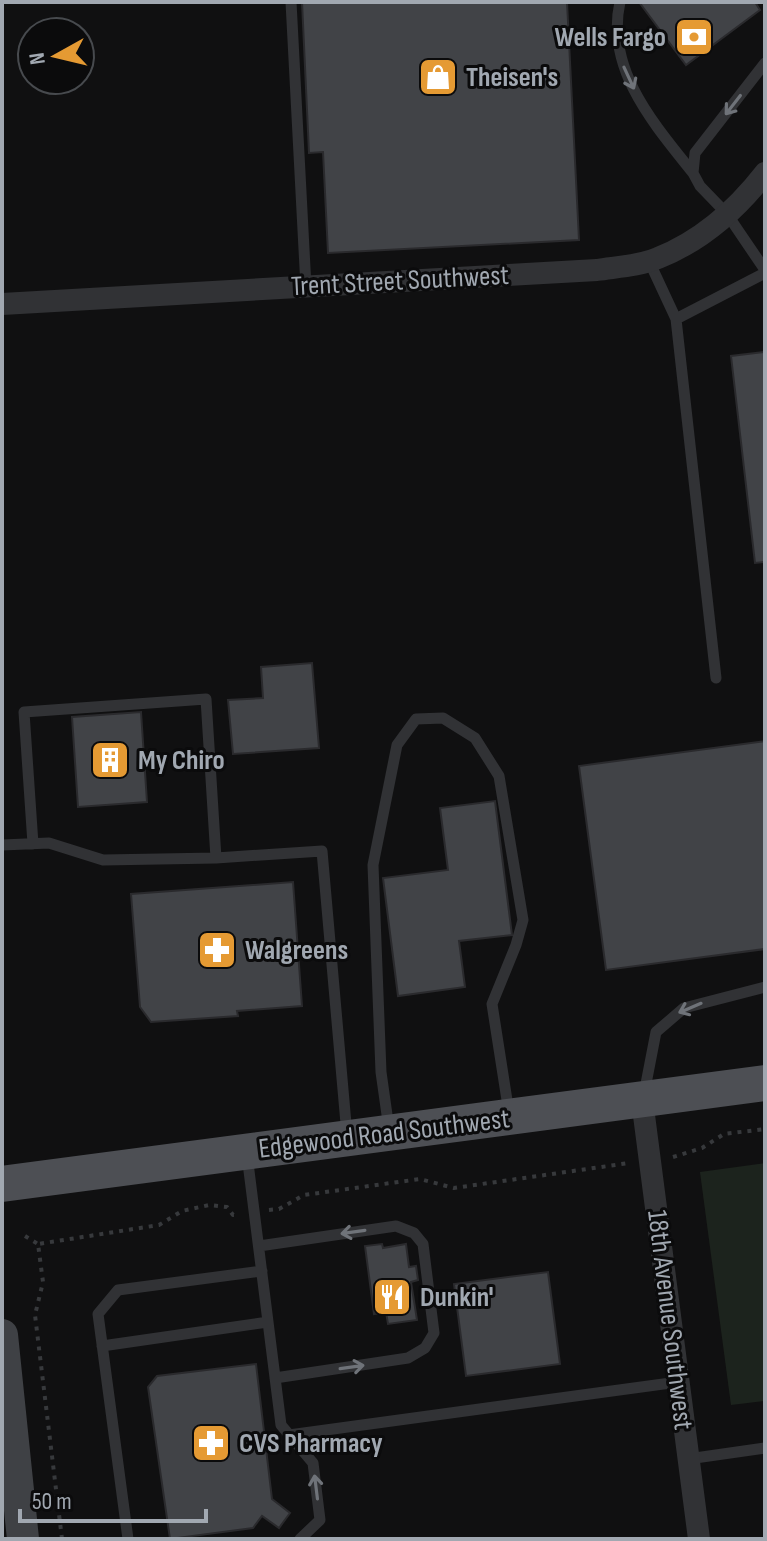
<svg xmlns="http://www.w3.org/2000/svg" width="767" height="1541" font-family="'Sofia Sans Condensed',sans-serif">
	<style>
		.green { fill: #1c231d }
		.building { fill: #414347; stroke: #2a2a2d; stroke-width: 2 }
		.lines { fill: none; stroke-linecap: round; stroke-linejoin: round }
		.path { stroke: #37393c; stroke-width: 4; stroke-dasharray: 4 6; stroke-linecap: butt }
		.service { stroke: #313235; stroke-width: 11 }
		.minor { stroke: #313235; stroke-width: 22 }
		.secondary { stroke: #3f4145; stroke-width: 32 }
		.primary { stroke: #4d4f54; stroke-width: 36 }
		.oneway { stroke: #6f7379 }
		.labels { text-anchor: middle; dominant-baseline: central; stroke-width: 6; stroke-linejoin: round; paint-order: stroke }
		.poi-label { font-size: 28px; font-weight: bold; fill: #a1a8b1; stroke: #0b0b0c; text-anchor: start }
		.street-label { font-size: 28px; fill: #a1a8b1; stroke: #0b0b0c }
	</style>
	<rect width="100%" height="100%" fill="#101011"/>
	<path class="green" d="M765 1163V1401L731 1405 700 1172Z"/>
	<path class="building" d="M302 2H567L579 240 328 253 323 152 309 153Z
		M639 2H755L760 10 686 65Z
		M765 352V562L755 563 731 356Z
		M312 663 319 748 233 754 228 700 263 698 261 667Z
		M141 712 147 802 78 807 72 717Z
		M765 741V949L606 970 579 766Z
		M495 801 512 935 459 941 465 987 398 996 383 878 448 870 440 808Z
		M293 882 302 1006 237 1011 238 1016 151 1022 140 1007 131 894Z
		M382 1244 383 1248 406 1244 409 1267 416 1266 418 1280 411 1282 417 1320 388 1324 386 1312 374 1314 365 1246Z
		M548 1272 560 1364 466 1376 454 1284Z
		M256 1364 272 1499 290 1513 279 1528 262 1516 253 1528 170 1539 148 1387 157 1376Z"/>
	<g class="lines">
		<path class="path" d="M673 1157 702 1148 724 1134 765 1129
			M269 1210 279 1209 304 1195 420 1179 454 1188 629 1163
			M25 1236 38 1244
			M62 1539 35 1315 43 1282 38 1244 159 1225 182 1211 209 1205 227 1207 233 1215H237"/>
		<path class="service" d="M291 2 306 287
			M620 2C605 69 654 124 693 173
			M765 63 695 153 693 173 700 186 727 214 765 270
			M649 261 676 319 716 678
			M676 319 765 273
			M33 844 24 712 206 699 216 858
			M2 845 49 843 103 860 216 858 322 851 347 1135
			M644 1094 656 1032 684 1008 765 987
			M389 1129 381 1072 373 865 397 745 416 719 443 718 475 738 499 776 523 920 516 945 492 1004 509 1113
			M247 1155 281 1425 313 1463 320 1520 300 1539
			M259 1246 396 1226 414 1233 423 1244 434 1333 425 1348 408 1358 275 1378
			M102 1346 268 1322
			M289 1435 678 1382
			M688 1459 765 1448
			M128 1539 98 1314 118 1290 262 1271"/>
		<path class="minor" d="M2 304 597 270C616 267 640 266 658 258 701 241 737 209 765 173
			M642 1100 699 1539"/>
		<path class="secondary" d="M2 1335 23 1539"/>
		<path class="primary" d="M2 1184 765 1083"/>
	</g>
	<defs><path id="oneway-shaft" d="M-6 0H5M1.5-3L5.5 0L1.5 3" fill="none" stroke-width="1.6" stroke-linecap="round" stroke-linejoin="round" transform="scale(2)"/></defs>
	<g class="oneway">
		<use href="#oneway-shaft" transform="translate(629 78) rotate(65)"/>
		<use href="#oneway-shaft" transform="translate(733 105) rotate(128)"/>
		<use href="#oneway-shaft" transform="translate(690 1008) rotate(157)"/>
		<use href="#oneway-shaft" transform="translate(353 1232) rotate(172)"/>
		<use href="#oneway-shaft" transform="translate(352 1367) rotate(-8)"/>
		<use href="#oneway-shaft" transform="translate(316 1487) rotate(-97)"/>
	</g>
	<defs>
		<symbol id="bank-square" viewBox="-11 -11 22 22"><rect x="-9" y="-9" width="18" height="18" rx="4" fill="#e59a33" stroke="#0b0b0c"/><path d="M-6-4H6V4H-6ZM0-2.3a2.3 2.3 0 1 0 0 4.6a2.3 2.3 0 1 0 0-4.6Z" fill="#fff"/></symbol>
		<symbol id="shop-square" viewBox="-11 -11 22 22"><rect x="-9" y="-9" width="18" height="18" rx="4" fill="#e59a33" stroke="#0b0b0c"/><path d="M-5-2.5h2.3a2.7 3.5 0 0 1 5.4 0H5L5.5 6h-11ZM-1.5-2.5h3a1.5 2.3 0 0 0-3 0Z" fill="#fff"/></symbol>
		<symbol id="building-square" viewBox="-11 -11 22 22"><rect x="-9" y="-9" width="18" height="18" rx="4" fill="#e59a33" stroke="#0b0b0c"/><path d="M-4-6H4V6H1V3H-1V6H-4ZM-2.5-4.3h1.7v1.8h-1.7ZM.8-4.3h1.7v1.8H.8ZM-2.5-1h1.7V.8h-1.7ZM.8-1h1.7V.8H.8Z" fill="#fff"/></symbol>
		<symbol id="pharmacy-square" viewBox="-11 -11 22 22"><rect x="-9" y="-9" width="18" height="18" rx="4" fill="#e59a33" stroke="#0b0b0c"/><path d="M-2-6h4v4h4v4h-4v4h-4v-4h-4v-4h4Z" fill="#fff"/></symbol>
		<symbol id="restaurant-square" viewBox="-11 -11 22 22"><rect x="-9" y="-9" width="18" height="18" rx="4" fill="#e59a33" stroke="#0b0b0c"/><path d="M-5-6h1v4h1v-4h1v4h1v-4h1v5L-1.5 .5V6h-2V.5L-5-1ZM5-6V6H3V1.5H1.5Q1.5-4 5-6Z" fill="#fff"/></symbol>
	</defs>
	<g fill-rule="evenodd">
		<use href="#bank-square" x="672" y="15" width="44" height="44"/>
		<use href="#shop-square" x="416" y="55" width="44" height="44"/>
		<use href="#building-square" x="88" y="738" width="44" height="44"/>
		<use href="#pharmacy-square" x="195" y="928" width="44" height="44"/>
		<use href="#restaurant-square" x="370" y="1275" width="44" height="44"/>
		<use href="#pharmacy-square" x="189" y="1421" width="44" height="44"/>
	</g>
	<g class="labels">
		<g class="poi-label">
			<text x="666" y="37" text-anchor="end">Wells Fargo</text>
			<text x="466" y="77">Theisen's</text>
			<text x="138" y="760">My Chiro</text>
			<text x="245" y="950">Walgreens</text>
			<text x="420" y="1297">Dunkin'</text>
			<text x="239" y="1443">CVS Pharmacy</text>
		</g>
		<g class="street-label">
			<text transform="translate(400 281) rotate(-3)">Trent Street Southwest</text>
			<text transform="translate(384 1134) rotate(-7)">Edgewood Road Southwest</text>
			<text transform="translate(670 1320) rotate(83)">18th Avenue Southwest</text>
		</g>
	</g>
	<rect width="767" height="1541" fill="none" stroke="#a1a8b1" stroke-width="8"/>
	<g transform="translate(56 56) rotate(262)"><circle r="38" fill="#0b0b0c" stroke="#474a4e" stroke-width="2"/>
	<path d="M0-6L14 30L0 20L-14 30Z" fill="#e59a33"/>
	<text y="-12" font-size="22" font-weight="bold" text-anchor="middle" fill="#a1a8b1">N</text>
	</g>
	<path d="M20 1509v12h186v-12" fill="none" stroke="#a1a8b1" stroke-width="4"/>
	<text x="32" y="1509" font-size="24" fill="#a1a8b1" stroke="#0b0b0c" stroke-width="6" paint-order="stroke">50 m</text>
</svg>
